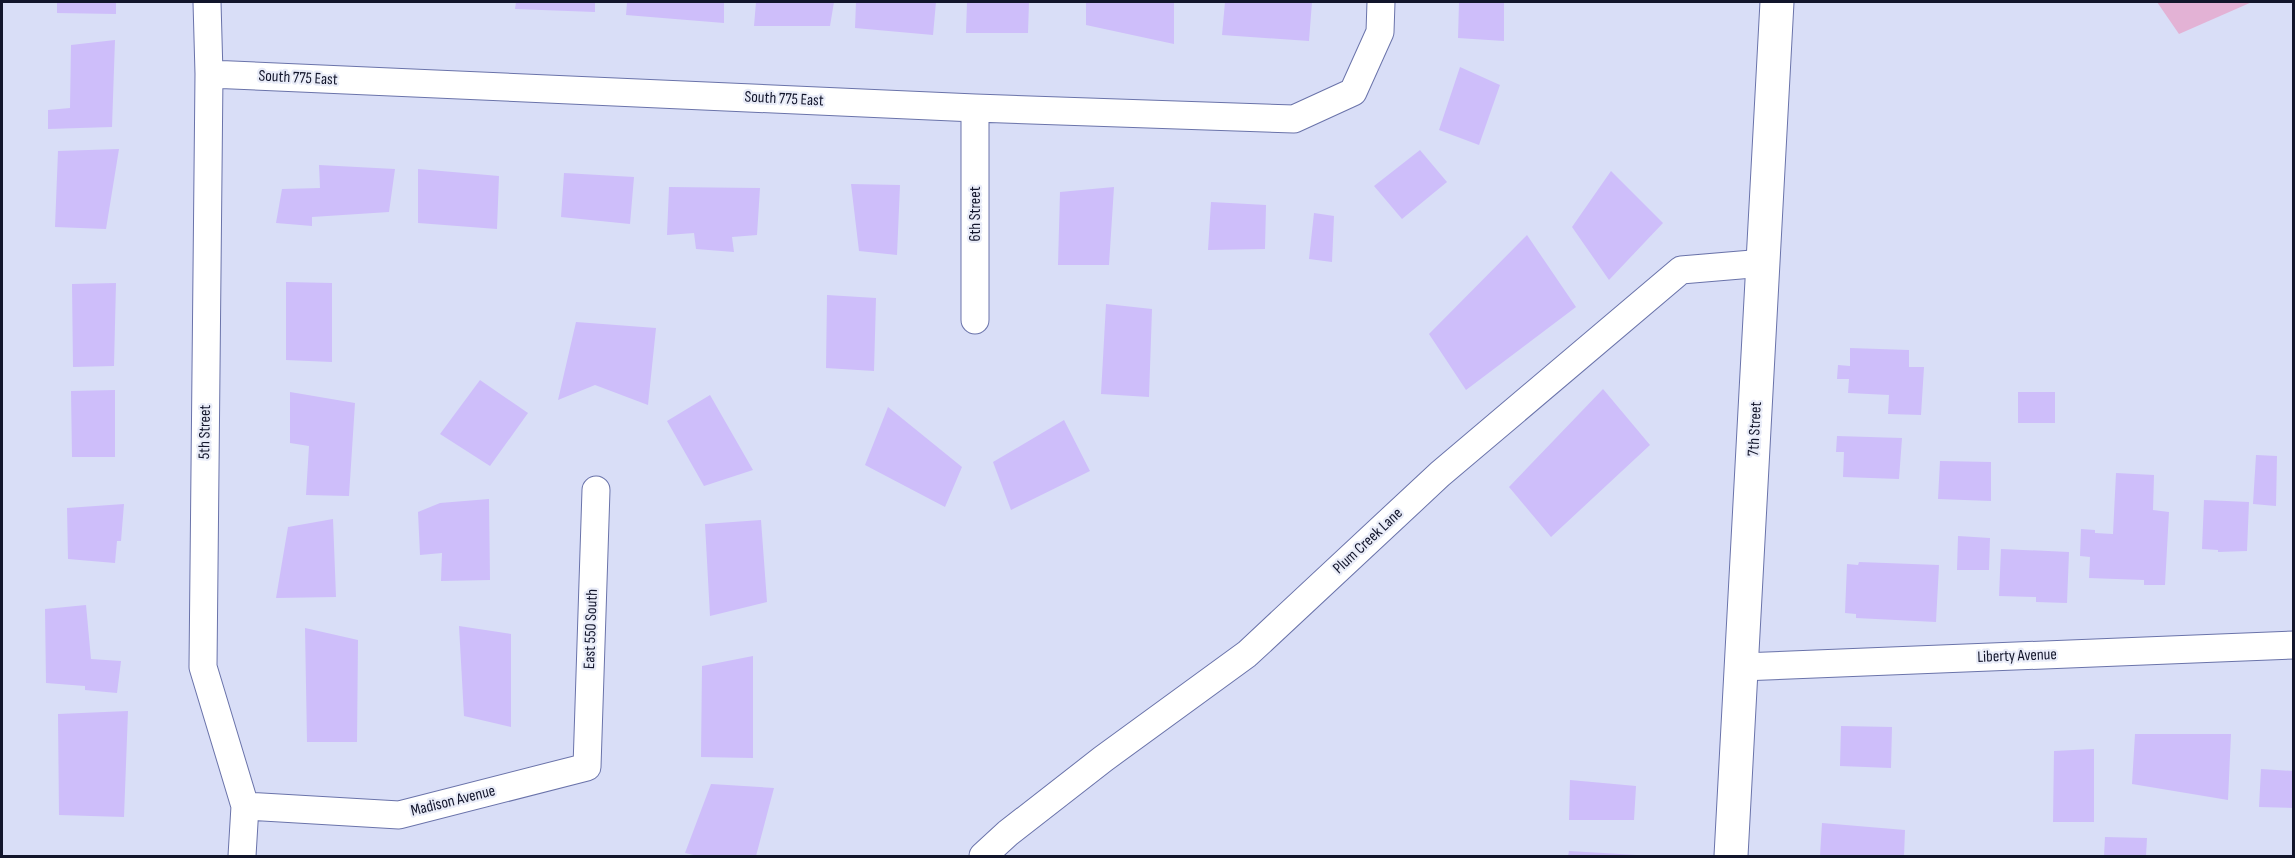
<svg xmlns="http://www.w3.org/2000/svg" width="2295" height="858" font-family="'Sofia Sans Condensed',sans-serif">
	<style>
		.green { fill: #e3b2d5 }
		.building { fill: #cebefa }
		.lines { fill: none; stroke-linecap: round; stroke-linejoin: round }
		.minor-casing { stroke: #6a73aa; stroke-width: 29 }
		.tertiary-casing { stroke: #6a73aa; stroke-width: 35 }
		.minor { stroke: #fff; stroke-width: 27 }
		.tertiary { stroke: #fff; stroke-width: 33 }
		.labels { text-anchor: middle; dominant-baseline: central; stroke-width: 4.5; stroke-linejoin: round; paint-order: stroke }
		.street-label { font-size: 16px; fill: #12152b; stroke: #e9ecf8 }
	</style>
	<rect width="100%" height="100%" fill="#d9def7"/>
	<path class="green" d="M2157 2H2252L2179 34Z"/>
	<path class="building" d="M57 2H116V14L57 13Z
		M516 2H595V12L515 9Z
		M627 2H724V23L626 15Z
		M756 2H834L830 26H754Z
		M856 2H936L933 35 855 28Z
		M967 2H1029L1028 33H966Z
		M1086 2H1174V44L1086 25Z
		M1225 2H1312L1309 41 1222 35Z
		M1459 2H1504V41L1458 38Z
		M115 40 112 127 48 129V110L70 108 71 45Z
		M1460 67 1500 85 1479 145 1439 130Z
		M119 149 106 229 55 227 58 151Z
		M1420 150 1447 182 1402 219 1374 186Z
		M319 165 395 169 389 212 312 217V226L276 223 282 189 320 188Z
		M418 169 499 176 497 229 418 223Z
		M1611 171 1663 223 1609 280 1572 227Z
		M564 173 634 177 630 224 561 217Z
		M851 184 900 185 897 255 859 251Z
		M669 187 760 188 757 235 732 237 734 252 696 249 694 233 667 235Z
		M1114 187 1109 265H1058L1060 192Z
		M1211 202 1266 205 1265 249 1208 250Z
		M1314 213 1334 216 1332 262 1309 259Z
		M1527 235 1576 307 1466 390 1429 334Z
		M286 282 332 283V362L286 360Z
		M116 283 114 366 73 367 72 284Z
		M827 295 876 298 874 371 826 368Z
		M1106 304 1152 309 1149 397 1101 394Z
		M576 322 656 328 648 405 595 385 558 400Z
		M1850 348 1909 350V367H1924L1921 415 1888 414 1889 395 1848 393 1849 379H1837L1838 365 1850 366Z
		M480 380 528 413 490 466 440 434Z
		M1603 389 1650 445 1551 537 1509 487Z
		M115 390V457H72L71 391Z
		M290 392 355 403 349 496 306 495 309 446 290 443Z
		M2018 392H2055V423H2018Z
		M710 395 753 470 704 486 667 421Z
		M888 407 962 467 945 507 865 465Z
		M1064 420 1090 471 1011 510 993 462Z
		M1837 436 1902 438 1899 479 1843 477 1844 452H1836Z
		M2256 455 2277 456 2276 506 2253 504Z
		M1940 461 1991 462V501L1938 499Z
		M2116 473 2154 475 2153 510 2169 512 2165 585H2144V580L2089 578 2090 557 2080 556 2081 529 2095 530V533L2113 534Z
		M489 499 490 580 441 581 442 553 420 555 418 512 440 503Z
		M2204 500 2249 502 2247 551 2218 552V550L2202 549Z
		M124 504 121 541H117L115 563 68 559 67 508Z
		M333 519 336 597 276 598 288 527Z
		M761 520 767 602 710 616 705 524Z
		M1958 536 1990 538 1989 570H1957Z
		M2001 549 2069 552 2067 603 2036 602V597L1999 596Z
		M1859 562 1939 565 1936 622 1856 618V614L1845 613 1847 564 1858 565Z
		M86 605 91 659 121 661 117 693 85 690V686L46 683 45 609Z
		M459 626 511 634V727L464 716Z
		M305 628 358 640 357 742H307Z
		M753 656V758L701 757 702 666Z
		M128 711 124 817 59 815 58 714Z
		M1841 726 1892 727 1891 768 1840 766Z
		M2135 734H2231L2228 800 2132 784Z
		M2094 749V822H2053L2054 751Z
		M2261 769 2294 771V808L2259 807Z
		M1570 780 1636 786 1634 820H1569Z
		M711 784 774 788 756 856H698L685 853Z
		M1822 823 1905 830 1904 856H1820Z
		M2105 837 2147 838 2146 856H2104Z
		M1569 851 1637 855V856H1568Z"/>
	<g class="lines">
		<defs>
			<path id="minor" d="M207 2 209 74 203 667 245 806 242 856
				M209 74 975 108 1294 119 1353 92 1380 32 1381 2
				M975 320V108
				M1741 667 2294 645
				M245 806 399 815 587 767 596 490
				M983 856 1008 833 1103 759 1247 654 1440 474 1681 270 1764 263"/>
			<path id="tertiary" d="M1731 856 1777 2"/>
		</defs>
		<use href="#minor" class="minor-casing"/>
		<use href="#tertiary" class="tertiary-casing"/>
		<use href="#minor" class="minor"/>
		<use href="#tertiary" class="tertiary"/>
	</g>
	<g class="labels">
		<g class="street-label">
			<text transform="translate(298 78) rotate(3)">South 775 East</text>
			<text transform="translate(784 99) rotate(3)">South 775 East</text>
			<text transform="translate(975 214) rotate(-90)">6th Street</text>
			<text transform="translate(1755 429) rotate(-87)">7th Street</text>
			<text transform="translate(205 432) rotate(-89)">5th Street</text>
			<text transform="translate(1368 541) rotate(-43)">Plum Creek Lane</text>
			<text transform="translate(591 629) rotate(-88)">East 550 South</text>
			<text transform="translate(2017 656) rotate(-2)">Liberty Avenue</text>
			<text transform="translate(453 801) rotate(-14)">Madison Avenue</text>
		</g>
	</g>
	<rect width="2295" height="858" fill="none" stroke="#12152b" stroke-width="6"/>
</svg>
